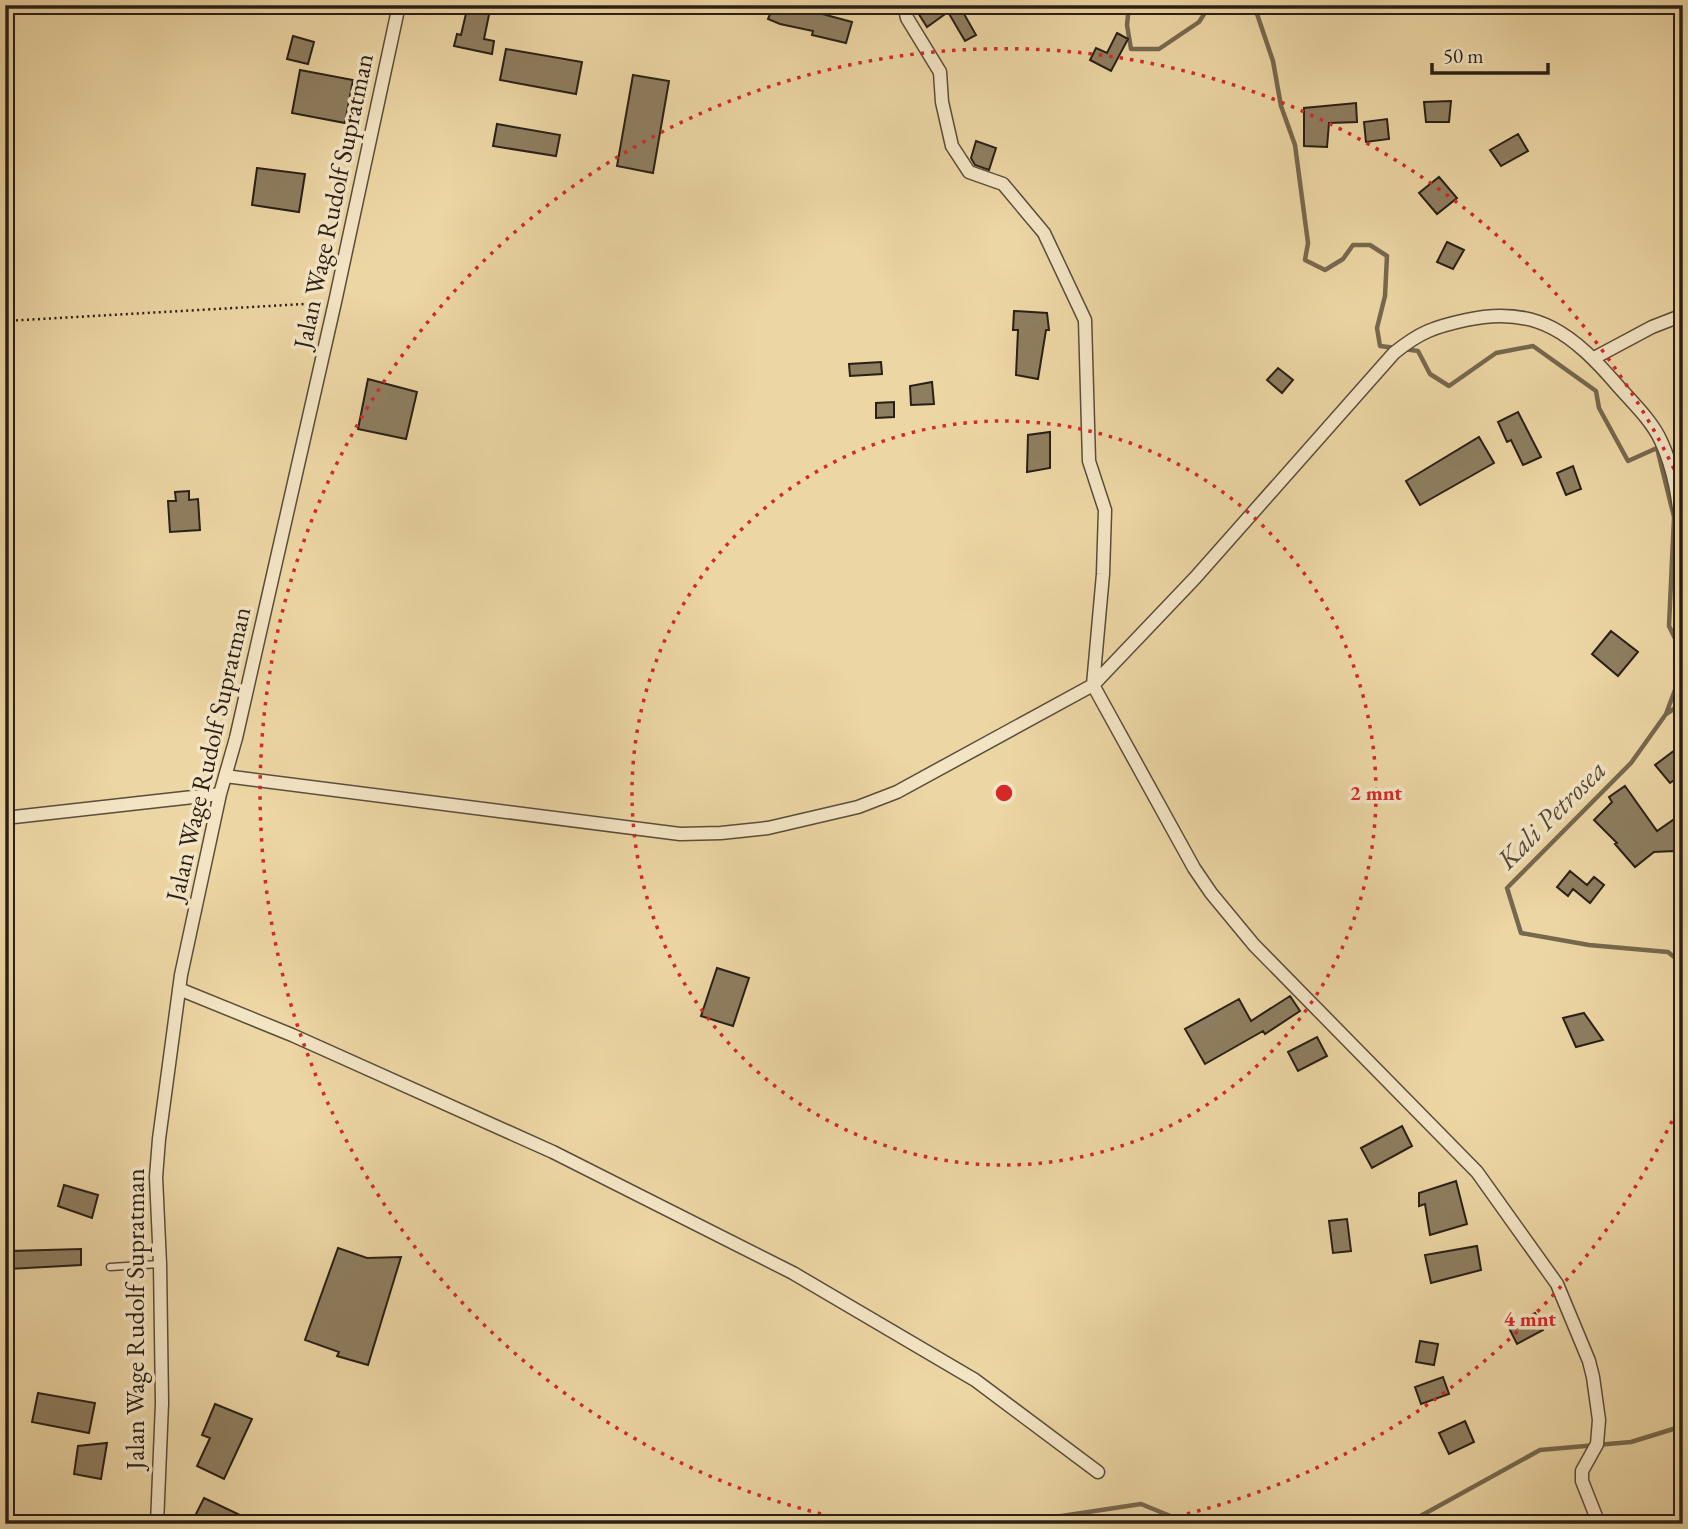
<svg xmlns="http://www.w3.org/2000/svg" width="1688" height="1529" font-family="'EB Garamond',serif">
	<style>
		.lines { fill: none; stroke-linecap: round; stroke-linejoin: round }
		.stream { stroke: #76684e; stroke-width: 4.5 }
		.building { fill: #8e7e60; stroke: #291f16; stroke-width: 2 }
		.service-casing { stroke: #5a4d3a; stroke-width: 9 }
		.minor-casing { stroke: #5a4d3a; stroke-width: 15 }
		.path { stroke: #291f16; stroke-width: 2.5; stroke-dasharray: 2 3.5; stroke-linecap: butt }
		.service { stroke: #f3e4c4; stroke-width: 6 }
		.minor { stroke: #f3e4c4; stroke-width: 12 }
		.ring { fill: none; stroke: #d62828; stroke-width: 3.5; stroke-dasharray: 3.5 7 }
		.labels { text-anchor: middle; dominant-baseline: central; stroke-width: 7; stroke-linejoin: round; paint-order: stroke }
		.street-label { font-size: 26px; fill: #291f16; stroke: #f3e4c4 }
		.water-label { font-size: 28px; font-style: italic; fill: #564937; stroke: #f3e4c4 }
		.centre { fill: #d62828; stroke: #f3e4c4; stroke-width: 3.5 }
		.ring-label { font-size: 21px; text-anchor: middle; font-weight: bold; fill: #d62828; stroke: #f3e4c4; stroke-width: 7; stroke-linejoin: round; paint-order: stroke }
	</style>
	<rect width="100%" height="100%" fill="#ecd6a4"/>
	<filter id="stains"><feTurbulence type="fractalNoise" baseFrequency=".00286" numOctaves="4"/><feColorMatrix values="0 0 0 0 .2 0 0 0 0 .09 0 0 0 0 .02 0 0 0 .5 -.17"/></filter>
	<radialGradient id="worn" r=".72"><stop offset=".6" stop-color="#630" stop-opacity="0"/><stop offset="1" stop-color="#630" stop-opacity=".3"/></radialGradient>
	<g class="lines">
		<path class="stream" d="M1129 5 1127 25 1131 49H1159L1199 22 1210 5
			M1252 5 1256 11 1273 61 1281 106 1295 145 1308 243 1305 260 1325 270 1343 259 1353 245H1370L1387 256 1385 296 1377 328 1380 346 1396 348
			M1404 349 1418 351 1430 374 1449 386 1496 353 1533 346 1596 391 1599 408 1628 461 1657 448 1674 517 1669 626 1682 653 1678 682 1666 714
			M1683 703 1666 714 1631 763 1507 888 1521 933 1589 945 1668 952 1683 964
			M1046 1524 1055 1517 1141 1504 1190 1524
			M1406 1524 1540 1450 1631 1442 1683 1426"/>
	</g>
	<path class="building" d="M468 5H491L484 39 494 41 492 54 454 46 457 34 461 35Z
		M774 5H789L852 22 846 43 812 35 813 31 780 24 768 19Z
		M913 5H959L976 35 965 41 948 12 927 27Z
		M1117 33 1128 39 1111 71 1090 60 1096 48 1107 53Z
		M293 36 314 42 308 64 287 59Z
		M506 49 582 62 576 94 500 80Z
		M300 70 353 80 345 123 292 113Z
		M633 75 669 81 653 173 617 166Z
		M1451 101 1449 122H1426L1424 102Z
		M1356 103 1357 122 1329 123 1327 147 1304 146V108Z
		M1387 119 1389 139 1366 142 1364 122Z
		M497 124 560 135 556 156 493 146Z
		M1518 134 1528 151 1501 166 1490 150Z
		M976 141 996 148 989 170 975 165 971 158Z
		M257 168 305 174 299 212 252 205Z
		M1439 177 1457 198 1437 214 1419 193Z
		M1447 242 1464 250 1453 269 1437 262Z
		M1014 311 1047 313 1049 330H1046L1038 379 1016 375 1018 330H1013Z
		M881 362 882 374 850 376 849 364Z
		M1278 368 1293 380 1282 393 1267 380Z
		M368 379 417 392 406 439 358 429Z
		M932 382 934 404 911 405 910 386Z
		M894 402V417L876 418V403Z
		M1518 412 1541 457 1523 465 1511 440 1507 442 1498 422Z
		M1050 432V468L1027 472 1028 435Z
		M1479 437 1494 463 1420 505 1406 481Z
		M1573 466 1581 489 1566 495 1557 473Z
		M189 491V500L198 499 200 530 170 532 168 501H176L175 492Z
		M1611 631 1638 652 1618 676 1592 654Z
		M1683 744V774L1670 783 1655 765Z
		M1625 786 1657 831 1683 813V863L1674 851 1654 852 1635 867 1615 844 1617 843 1594 820 1612 802 1609 797Z
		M1570 871 1587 885 1594 877 1604 885 1590 903 1573 889 1568 896 1557 887Z
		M717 968 749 978 733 1026 701 1016Z
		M1290 996 1300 1011 1265 1034 1263 1031 1205 1064 1185 1029 1239 999 1251 1021Z
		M1584 1013 1603 1040 1576 1047 1563 1018Z
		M1317 1037 1327 1056 1298 1071 1288 1052Z
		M1402 1126 1412 1146 1372 1168 1361 1148Z
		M1456 1181 1467 1224 1430 1235 1425 1204 1419 1206V1193Z
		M64 1185 98 1195 92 1218 58 1206Z
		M1347 1219 1351 1251 1333 1253 1329 1221Z
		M1477 1246 1481 1270 1431 1283 1425 1255Z
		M338 1248 367 1258 401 1257 368 1365 337 1356 339 1352 305 1340Z
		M81 1249V1265L9 1269 10 1251Z
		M1535 1313 1543 1330 1517 1344 1508 1326Z
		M1420 1341 1438 1344 1434 1365 1416 1362Z
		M1443 1377 1449 1394 1421 1404 1415 1387Z
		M38 1393 95 1403 89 1433 32 1422Z
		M215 1404 252 1419 224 1479 197 1466 210 1438 202 1435Z
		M1465 1421 1474 1442 1449 1454 1439 1433Z
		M107 1443 101 1479 74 1474 78 1446Z
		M204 1498 259 1524H191Z"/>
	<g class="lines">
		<defs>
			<path id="service" d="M110 1267 160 1264"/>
			<path id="minor" d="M904 5 907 18 940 72 942 102 952 146 969 172 1003 184 1044 233 1085 320 1089 461 1105 510 1103 574 1093 685 1194 868 1211 893 1254 945 1477 1172 1557 1284 1589 1361 1593 1377 1599 1420 1597 1444 1582 1471V1481L1599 1524
				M1594 358 1652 327 1683 315
				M225 776 680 834 721 833 768 828 858 807 897 792 1093 685 1195 578 1394 353C1420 332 1434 327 1466 320 1537 304 1574 335 1618 386 1633 403 1652 421 1661 441 1676 473 1679 506 1683 540
				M5 818 220 794
				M179 989 292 1035 553 1152 793 1273 975 1380 1098 1472
				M157 1524 162 1403 160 1264 156 1177 159 1139 181 975 220 794 236 738 335 302 399 5"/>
		</defs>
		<use href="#service" class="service-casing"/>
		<use href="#minor" class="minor-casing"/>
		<path class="path" d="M5 321 322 303"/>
		<use href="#service" class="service"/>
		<use href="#minor" class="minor"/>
	</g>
	<g class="ring">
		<circle cx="1004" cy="793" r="372"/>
		<path d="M1681 1102A744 744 0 0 1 1146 1523M862 1523A744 744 0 1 1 1681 484"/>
	</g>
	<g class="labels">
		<g class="street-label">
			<text transform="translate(333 201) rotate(-78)">Jalan Wage Rudolf Supratman</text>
			<text transform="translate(208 754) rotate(-77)">Jalan Wage Rudolf Supratman</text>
			<text transform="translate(135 1319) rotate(-90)">Jalan Wage Rudolf Supratman</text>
		</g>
		<g class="water-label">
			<text transform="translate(1551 814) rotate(-45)">Kali Petrosea</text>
		</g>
	</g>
	<circle cx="1004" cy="793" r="10" class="centre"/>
	<g class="ring-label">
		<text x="1376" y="800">2 mnt</text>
		<text x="1530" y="1326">4 mnt</text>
	</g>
	<rect width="1688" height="1529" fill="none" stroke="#ecd6a4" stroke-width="28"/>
	<rect x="7" y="7" width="1674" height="1515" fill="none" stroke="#291f16" stroke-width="3.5"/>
	<rect x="14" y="14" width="1660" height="1501" fill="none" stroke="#291f16" stroke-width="2"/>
	<path d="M1432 63v10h116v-10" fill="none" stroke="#291f16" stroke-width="3.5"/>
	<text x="1443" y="63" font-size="21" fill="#291f16" stroke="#f3e4c4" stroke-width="5" paint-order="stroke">50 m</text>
	<rect width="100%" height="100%" filter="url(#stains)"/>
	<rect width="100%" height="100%" fill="url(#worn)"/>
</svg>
